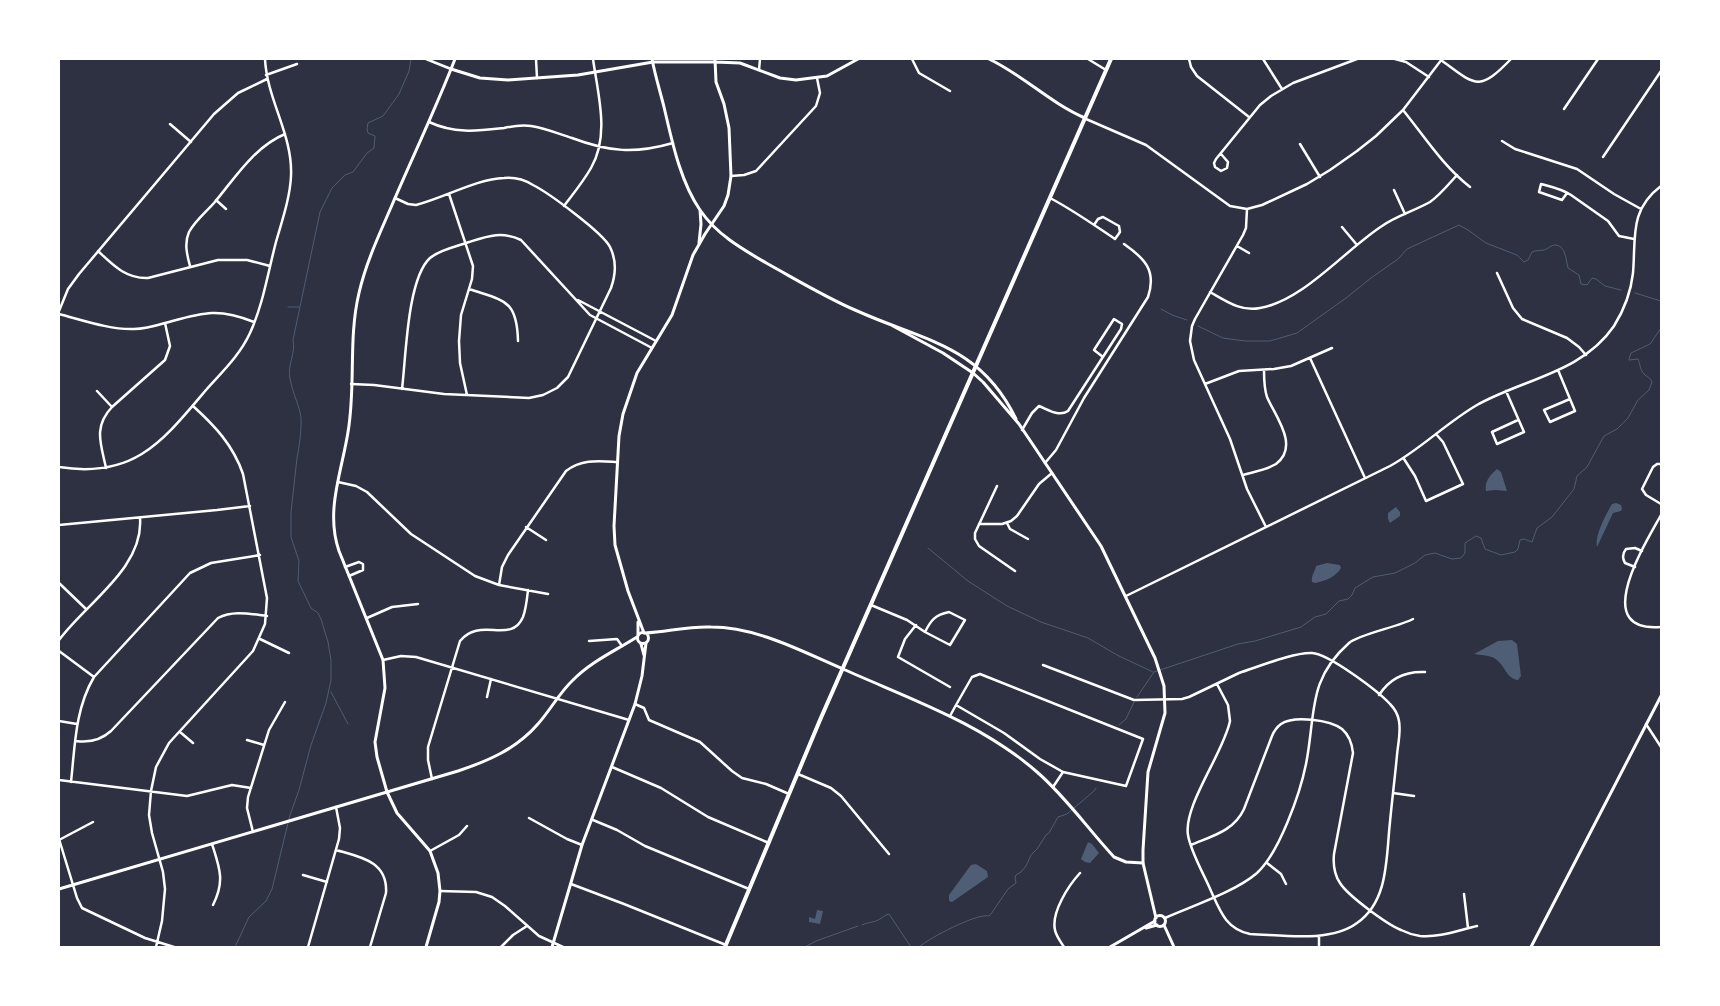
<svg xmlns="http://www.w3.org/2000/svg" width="1720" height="1006" font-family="'Open Sans',sans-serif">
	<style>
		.water { fill: #4f5d75 }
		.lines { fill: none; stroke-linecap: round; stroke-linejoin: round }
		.stream { stroke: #4f5d75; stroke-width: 1 }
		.minor { stroke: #fff; stroke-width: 2.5 }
		.tertiary { stroke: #fff; stroke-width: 3 }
		.secondary { stroke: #fff; stroke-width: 3 }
		.primary { stroke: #fff; stroke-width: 4 }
	</style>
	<rect width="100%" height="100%" fill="#2d3142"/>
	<path class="water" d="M1497 469 1501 472 1507 491 1495 490 1486 491C1484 482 1490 475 1497 469Z
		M1616 503 1621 505 1622 509 1621 511 1613 513 1597 547C1594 537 1606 514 1612 504Z
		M1396 507 1400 512V516L1390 523 1388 519V513Z
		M1327 563 1340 565 1341 568C1336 577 1325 581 1315 583L1312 582C1311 575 1315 572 1316 566Z
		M1512 640 1517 644 1521 676 1518 680C1506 679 1505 664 1494 658 1488 655 1480 655 1474 654L1498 641Z
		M1088 842 1092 844 1099 853 1090 863 1085 862 1081 859Z
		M976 864 987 871 988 877 952 902 949 901V895L968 869 971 865Z
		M817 910 823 911 820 924 809 922V917L815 919Z"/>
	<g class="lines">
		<path class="stream" d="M1635 293 1661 301
			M288 307H299
			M1161 309 1172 315 1187 320
			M1198 326 1223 338 1245 341H1270L1297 333 1346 298 1371 278 1398 259 1407 249 1459 225 1468 230 1486 243 1517 255 1524 262 1528 260 1532 252C1536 250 1539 251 1544 250 1548 249 1551 245 1555 245 1566 245 1566 261 1568 268L1579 275 1581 284 1587 285 1592 278 1596 279 1605 286 1621 290
			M928 548 968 581 1007 606 1041 622 1088 638 1117 655 1153 672
			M331 692 348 724
			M1137 697 1154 672 1238 644 1255 641 1301 627 1315 617 1326 614 1339 601 1348 599 1352 595 1355 588 1373 577 1395 573 1415 563 1425 555 1435 553 1452 559 1461 558 1465 553V543L1476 536 1481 538 1485 549 1501 555 1515 552 1518 549 1520 540 1524 539 1532 542 1537 528 1552 517 1574 489 1577 476 1587 467 1604 436 1617 429 1628 418 1638 400 1649 390 1652 382C1650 377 1647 377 1644 374 1640 370 1640 363 1638 359L1629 360V359L1631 353 1650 344 1661 328
			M1119 725 1126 719 1134 702
			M862 925C867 922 873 923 878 920 883 918 884 915 889 914L911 947
			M235 947 249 917 266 901 272 889 290 815 299 790 311 745 326 703 331 680V660L328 642 321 619 318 613 311 608 298 581 299 561 291 537V512L297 458C299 449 303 422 300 412 297 401 292 390 290 379 287 365 296 353 293 340L320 212 332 188 345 175 353 172 367 153 374 148 375 136 368 133 367 129 368 123 383 116 399 94 409 71 411 59
			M805 947 816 941 858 926
			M919 947C929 938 977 913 989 916L991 914 1008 889 1016 883 1015 878 1016 875 1021 872 1026 866 1031 855 1037 849 1046 835 1049 833 1058 817 1067 814 1094 791 1096 788"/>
		<path class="minor" d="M426 59 451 69
			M536 59 537 78
			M912 59 919 73 950 91
			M1088 59 1106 70
			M1189 59 1191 67 1197 76 1249 117
			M1263 59 1282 89
			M1395 59 1406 62 1429 77
			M1441 60C1476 86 1479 92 1511 59
			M759 70 760 59
			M266 75 297 64
			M1564 109 1598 59
			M1403 110C1424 136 1443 166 1470 187
			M1086 119 1146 145 1230 206 1247 209 1262 205 1307 184 1330 170 1357 151 1376 136 1403 110 1442 59
			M429 122C455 134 477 131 504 128 513 126 522 125 531 126 545 128 559 134 572 138 609 152 635 154 673 143
			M170 124 191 142
			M1502 141 1515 149 1577 169 1614 194 1641 209
			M1300 144 1320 177
			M1221 154 1228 162 1227 168 1221 171 1215 167 1214 163 1216 159 1260 105 1271 96 1293 83 1357 59
			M1603 157 1661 71
			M731 176 744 175 756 171 816 106 820 93 817 78
			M1394 190 1405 214
			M1567 193 1562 200 1539 192 1541 184C1552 187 1562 189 1571 195L1608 221 1619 236 1634 239
			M449 194 473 266 472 279 461 315 459 341 460 363 467 395
			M1050 198C1073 210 1094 225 1115 239L1120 232 1119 226 1103 217 1098 219 1094 225
			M216 200 226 209
			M564 206C573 194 583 182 591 168 610 135 598 95 593 59
			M1247 209 1246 228 1243 235 1195 319 1192 326 1190 341 1194 360 1230 439 1247 489 1266 527
			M1342 227 1357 245
			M1237 246 1249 253
			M98 251C113 265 126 279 148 278L218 260H247L270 266
			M190 266C187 255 184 243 189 232 195 221 206 212 214 203 235 178 254 147 285 134
			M1497 273 1513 308 1522 319 1567 338 1579 347 1586 355
			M469 289C504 301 517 299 518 341
			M1210 292C1226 301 1241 312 1260 308 1303 301 1345 250 1382 226 1396 216 1414 211 1430 202 1440 195 1448 185 1457 175
			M578 300 656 341
			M59 311 68 289 79 274 214 114 238 93 267 79
			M59 314C82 320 111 330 134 329 145 329 155 326 165 323 202 313 217 307 254 322
			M1310 358 1365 478
			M1558 370 1575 411 1550 422 1544 410 1570 399
			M351 384 374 385 444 394 529 398 543 395 557 388 568 377 611 288C616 274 617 261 610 247 603 233 549 193 533 185 525 180 514 177 504 178 476 179 444 198 416 205L408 204 395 198
			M1205 384 1239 371 1274 369 1291 366 1332 348
			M402 389C406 358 407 279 430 258 441 249 456 247 469 242 488 236 502 231 521 240L590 315 652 348
			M97 391 112 407
			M1506 391 1524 432 1497 444 1492 432 1518 420
			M1022 430 1032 413 1039 406C1049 410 1059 417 1068 411L1121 329 1122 324 1114 319 1094 350 1103 357
			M1404 459 1415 476 1426 501 1463 484 1443 442 1436 434
			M1045 463 1056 450 1084 398 1148 297C1157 270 1144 258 1124 244
			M1661 464H1657L1653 467 1642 489 1646 495 1661 504
			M59 467C134 479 162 442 206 390 222 372 240 355 250 333 263 305 268 272 276 242 282 221 290 198 291 176 293 135 267 100 265 59
			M106 468C101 444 93 427 112 407L165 360 170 346 165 323
			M1243 475C1253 472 1266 470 1276 464 1300 446 1275 416 1267 397 1264 388 1264 379 1264 370
			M338 482 356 486 367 492 411 534 475 576 499 585 548 594
			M997 486 975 533V539L979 546 1015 571
			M1661 515C1645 544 1589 633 1661 627
			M1007 523 1010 529 1028 539
			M979 524H1002L1011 521 1017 516 1039 484 1052 473
			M59 525 217 510 250 506
			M526 527 546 540
			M345 567 359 562 363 564V570L349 576
			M1635 567 1625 563C1622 558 1622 554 1626 549L1635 548 1642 551
			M59 583 86 609
			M499 585 502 567 508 555 566 471C582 459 598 461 617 462
			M1126 596 1390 466C1421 449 1446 423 1477 405 1523 379 1582 373 1614 326 1624 310 1631 291 1633 273 1636 238 1629 210 1661 186
			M871 605 907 620 925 632C931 620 935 615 949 612L965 620 950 645 925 632
			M367 618 392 607 418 604
			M916 625 905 639 898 657 950 687
			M260 639 289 653
			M59 640C86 603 144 568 140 518
			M589 641 617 639 622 646
			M59 651 94 677
			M383 660 401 656 416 657 629 720
			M1043 665 1134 700 1182 699 1189 697 1239 673C1258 667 1294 652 1312 653 1329 654 1378 691 1390 704 1395 709 1398 715 1399 721 1401 732 1398 744 1397 755 1395 777 1392 800 1390 822 1386 857 1389 901 1357 923 1330 943 1282 935 1250 934 1226 929 1220 911 1211 891 1204 874 1191 853 1188 835 1183 806 1224 752 1230 721L1228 705 1217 684
			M980 674 1143 739 1126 786 1063 772 1040 759 1004 733 956 705 972 677Z
			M1379 695C1390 678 1405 671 1425 672
			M487 697 491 679
			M635 704 644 708 649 720 700 742 732 771 742 778 766 784 789 794
			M950 716 956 705
			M59 721 77 724
			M1646 724 1661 747
			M180 732 193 743
			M247 740 264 745
			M76 741C90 743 101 740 111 731L218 618C233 610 250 614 267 616
			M612 767 661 788 708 817 769 843
			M798 774 831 788 841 796 889 854
			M432 779 428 760V747L460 641C480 616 511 645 523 617 526 609 527 599 528 590
			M59 780 187 796 232 785 251 788
			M71 782C75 746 75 709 94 677L190 573 211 563 260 555
			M1053 787 1063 772
			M1393 793 1414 796
			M529 818 567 839 582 845
			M593 820 617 830 645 846 749 889
			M253 832 247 808 248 797 269 730 285 702
			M59 839 77 898 82 908 145 938 174 947
			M59 840 93 822
			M212 844C220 869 225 881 213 905
			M1191 845C1212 836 1234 831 1244 809L1272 736C1274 731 1277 727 1281 724 1294 715 1330 720 1342 729 1349 735 1352 743 1353 753L1334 854C1333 864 1334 874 1340 883 1348 896 1387 924 1401 930 1407 933 1414 935 1420 936 1439 938 1459 930 1477 926
			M336 850C360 857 388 861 386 893L370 947
			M430 851 459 835 467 826
			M1267 863 1281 874 1286 884
			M303 875 327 882
			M571 884 624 904 726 945
			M440 891 476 892 492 897 505 906 539 936 563 947
			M1464 894 1468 928
			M1165 918C1192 906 1235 892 1257 873 1279 853 1300 794 1306 764 1316 714 1307 680 1349 643 1359 634 1398 627 1413 619
			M156 947 162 921 165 889 163 872 152 833 149 815 151 791 156 767 169 743 253 651 265 624 267 598 243 474C233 445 215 426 193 406
			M308 947 339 839 340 828 336 807
			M501 947 513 935 527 926
			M1064 947C1061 942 1056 936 1055 930 1051 912 1069 885 1080 873
			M1319 947V936"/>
		<path class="tertiary" d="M989 59C1023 75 1050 103 1085 118
			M451 69 480 78 508 80 578 75 653 62H715L740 63 780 78 796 80 827 76 858 59
			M638 622V635
			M644 633 628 591 615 545 614 526 619 436 623 414 637 373 672 315 693 255 705 234 724 206 728 195 731 176 729 128 724 104 716 82 715 59
			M641 644 644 655
			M843 669C910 699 981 723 1037 772 1066 797 1088 829 1114 857L1126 862 1143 863
			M1146 928 1157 925
			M426 947 439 902 440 891 438 873 430 851 397 813 387 792 377 757 375 742 385 688 383 660 339 551C325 511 342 471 348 432 356 386 348 339 359 293 366 262 380 233 392 205 413 156 436 108 455 59
			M552 947 582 845 635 704 642 676 646 643
			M1110 947 1155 921"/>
		<path class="secondary" d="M652 59C655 75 660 91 664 107 672 141 680 181 700 210 717 235 742 249 768 264 797 280 825 297 855 310 923 341 980 344 1016 419
			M699 243 701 224 700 210
			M893 326 943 353 973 373 983 382 1019 424 1101 546 1155 658 1164 686 1165 713 1148 772 1143 850V863L1156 918
			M637.5 638a5.5 5.5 0 1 1 11 0a5.5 5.5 0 1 1-11 0Z
			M645 633C667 632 688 626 711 627 757 627 801 651 843 669
			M59 889 458 771C488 761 516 749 537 725 550 711 559 693 573 680 592 661 615 651 637 637
			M1154.5 921a5.5 5.5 0 1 1 11 0a5.5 5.5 0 1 1-11 0Z
			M1164 925 1174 947
			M1531 947 1661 696"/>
		<path class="primary" d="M725 947 820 720 1111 59"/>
	</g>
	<rect width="1720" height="1006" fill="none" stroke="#ffffff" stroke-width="120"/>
</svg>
